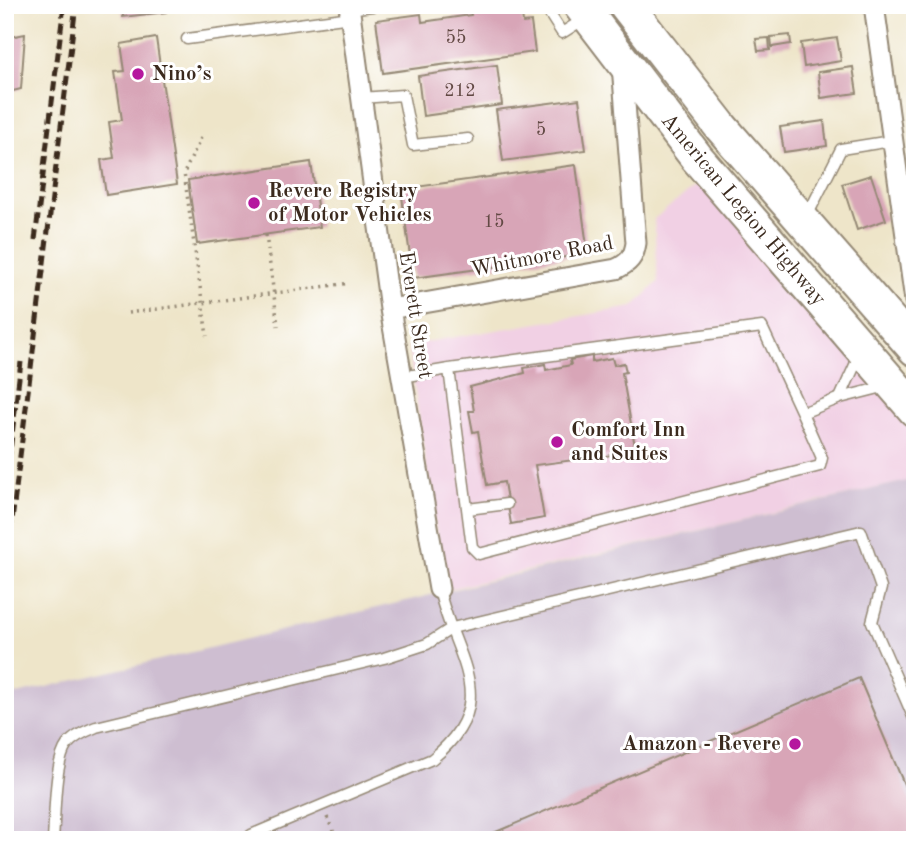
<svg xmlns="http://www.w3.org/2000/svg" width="920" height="845" font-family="'Old Standard TT',serif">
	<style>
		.built { fill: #f1d0e4 }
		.industrial { fill: #cebed1 }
		.building { fill: #d8a5b7 }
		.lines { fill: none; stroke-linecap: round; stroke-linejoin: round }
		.service-casing { stroke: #948874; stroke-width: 13 }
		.minor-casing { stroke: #948874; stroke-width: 23 }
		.trunk-casing { stroke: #948874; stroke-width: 37 }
		.path { stroke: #948874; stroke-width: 3.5; stroke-dasharray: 2 5; stroke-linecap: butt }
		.service { stroke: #fff; stroke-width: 10 }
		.minor { stroke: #fff; stroke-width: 19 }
		.trunk { stroke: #fff; stroke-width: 33 }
		.rail { stroke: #3b2a1e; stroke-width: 5; stroke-dasharray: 10 5; stroke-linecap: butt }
		.poi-dot { fill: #b5179e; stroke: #fff; stroke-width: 2.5 }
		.labels { text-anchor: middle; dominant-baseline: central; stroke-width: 6; stroke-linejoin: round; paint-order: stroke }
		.number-label { font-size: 18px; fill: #624944 }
		.poi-label { font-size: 21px; font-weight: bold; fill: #3b2a1e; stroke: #fff; text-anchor: start }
		.street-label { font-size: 21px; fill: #3b2a1e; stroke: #fff }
	</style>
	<rect width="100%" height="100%" fill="#fff"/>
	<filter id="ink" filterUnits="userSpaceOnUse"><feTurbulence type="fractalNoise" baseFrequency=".0143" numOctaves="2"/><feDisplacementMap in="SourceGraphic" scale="14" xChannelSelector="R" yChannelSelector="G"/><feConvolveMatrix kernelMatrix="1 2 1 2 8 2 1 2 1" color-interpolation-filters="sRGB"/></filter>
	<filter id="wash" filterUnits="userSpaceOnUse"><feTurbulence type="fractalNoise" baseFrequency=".00686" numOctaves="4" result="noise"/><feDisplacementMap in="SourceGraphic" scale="28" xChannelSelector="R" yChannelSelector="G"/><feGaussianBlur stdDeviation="1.57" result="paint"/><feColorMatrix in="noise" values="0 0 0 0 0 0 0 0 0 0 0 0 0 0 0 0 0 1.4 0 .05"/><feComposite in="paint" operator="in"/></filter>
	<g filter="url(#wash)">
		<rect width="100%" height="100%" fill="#eee5c9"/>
		<path class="built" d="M703 180 915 431V479L445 590 408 345 633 307 658 282 654 219Z"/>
		<path class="industrial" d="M915 479V840H5V761L13 695Z"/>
		<g id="blocks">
			<path class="building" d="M122 5H166V12L123 17Z
				M469 5H521L523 23 531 22 535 52 383 73 376 20 421 14 422 22 471 15Z
				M25 34 21 89 5 93V38Z
				M790 35 791 44 772 47 771 37Z
				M156 38 177 184 106 195 101 160 114 158 109 122 122 120 115 72 125 71 121 44Z
				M769 38 770 50 758 51 756 39Z
				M837 38 841 61 804 67 801 43Z
				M497 65 502 105 423 116 418 76Z
				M853 67 857 93 821 98 818 72Z
				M579 99 586 150 503 161 496 110Z
				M824 121 827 146 784 152 780 127Z
				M311 162 320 227 197 244 188 180Z
				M576 165 588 254 413 278 401 189Z
				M871 175 886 220 857 230 842 184Z
				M592 356V362L612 358 614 365 624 363 626 372 622 373 636 452 535 465 544 518 511 524 504 482 487 485 478 431 473 432 469 411H474L470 387 525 373 524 368 545 364 546 370 571 365 570 360Z
				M859 678 915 810V840H477Z"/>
		</g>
	</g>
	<g filter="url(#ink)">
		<use href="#blocks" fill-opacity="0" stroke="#948874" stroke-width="2"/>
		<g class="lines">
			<defs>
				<path id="service" d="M544 5 562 33 584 19
					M349 9 379 5
					M187 39 351 17
					M361 98 403 95 413 145 468 139
					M807 216 841 149 891 141
					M402 377 449 369
					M840 398 860 354
					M802 413 822 458 820 466 479 554 472 547 449 369 762 327 802 413 840 398 887 386
					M468 509 507 504
					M251 835 432 759C504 701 454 658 439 589
					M53 840C55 817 54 762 67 745 74 736 86 731 96 727L384 658 427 644 452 628 861 531 881 588 872 622 915 721"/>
				<path id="minor" d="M349 5 390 309 439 589
					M874 5 915 301
					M390 309 616 269C629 263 634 257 636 243L622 65"/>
				<path id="trunk" d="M580 5 697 158 915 410
					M626 5 721 127 915 349"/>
			</defs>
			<use href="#service" class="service-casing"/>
			<use href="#minor" class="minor-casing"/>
			<use href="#trunk" class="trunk-casing"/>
			<path class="path" d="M201 138 184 173 207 336
				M266 235 278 326
				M128 313 350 283
				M327 817 337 840"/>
			<use href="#service" class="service"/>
			<use href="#minor" class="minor"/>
			<use href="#trunk" class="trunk"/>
			<path class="rail" d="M35 240 64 5
				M5 491 21 362
				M5 577 76 5"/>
		</g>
	</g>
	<g class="poi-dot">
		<circle cx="138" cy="74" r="7"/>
		<circle cx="254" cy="203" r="7"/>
		<circle cx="557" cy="442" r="7"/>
		<circle cx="795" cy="744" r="7"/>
	</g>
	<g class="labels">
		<g class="number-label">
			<text x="456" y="38">55</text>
			<text x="460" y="91">212</text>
			<text x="541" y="130">5</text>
			<text x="494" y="222">15</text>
		</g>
		<g class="poi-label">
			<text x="152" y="74">Nino’s</text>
			<text x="268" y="191">Revere Registry<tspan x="268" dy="24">of Motor Vehicles</tspan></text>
			<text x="571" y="430">Comfort Inn<tspan x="571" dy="24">and Suites</tspan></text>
			<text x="781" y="744" text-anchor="end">Amazon - Revere</text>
		</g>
		<g class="street-label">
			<text transform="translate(743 210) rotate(50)">American Legion Highway</text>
			<text transform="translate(542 257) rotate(-11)">Whitmore Road</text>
			<text transform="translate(415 315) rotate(81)">Everett Street</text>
		</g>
	</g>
	<rect width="920" height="845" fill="none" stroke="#fff" stroke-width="28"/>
</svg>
